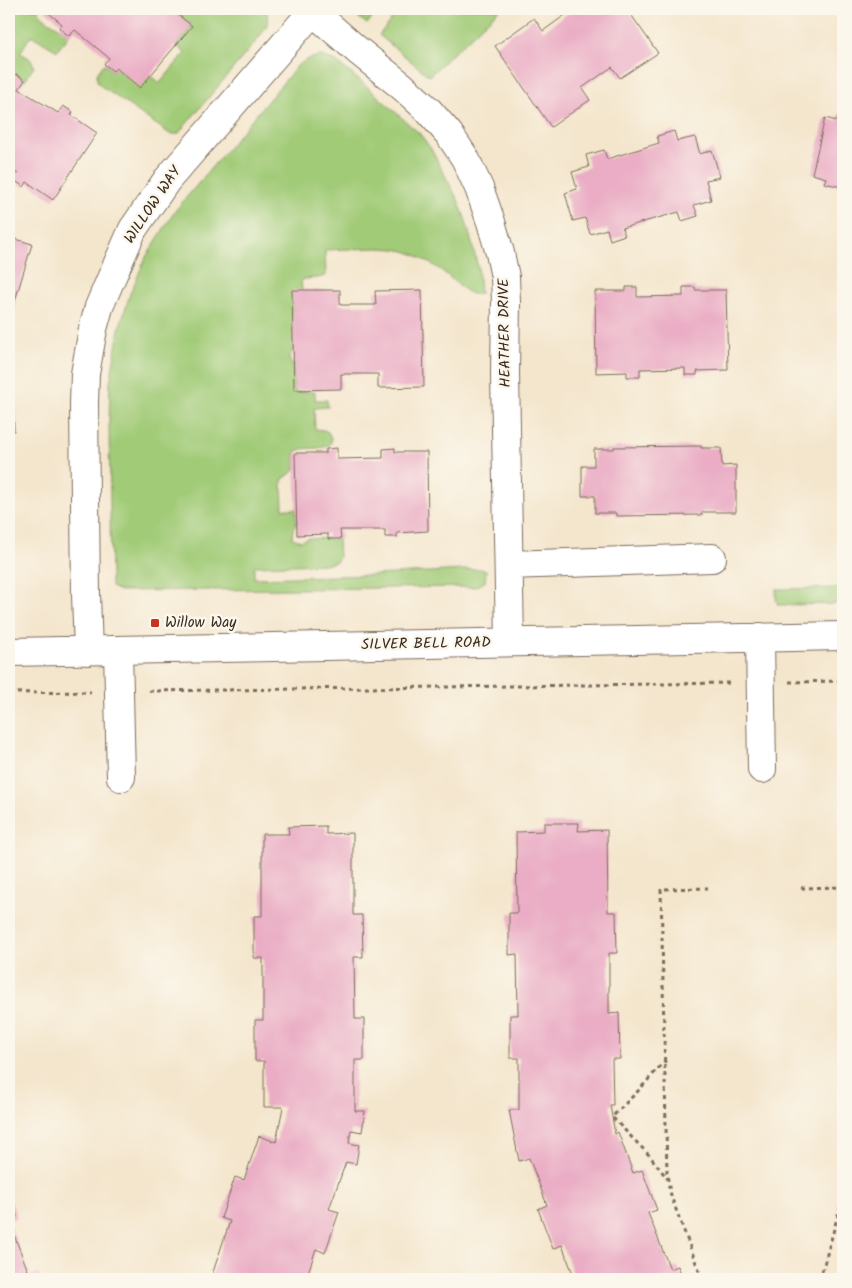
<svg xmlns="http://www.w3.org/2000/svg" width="852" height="1288" font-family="Kalam,sans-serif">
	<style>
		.green { fill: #a1cb77; stroke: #6e7a4a }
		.building { fill: #eaadc5 }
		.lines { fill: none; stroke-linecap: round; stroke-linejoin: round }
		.minor-casing { stroke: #7c6c5b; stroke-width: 30 }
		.path { stroke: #7c6c5b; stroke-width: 3; stroke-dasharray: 4 4; stroke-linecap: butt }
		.minor { stroke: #fff; stroke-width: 28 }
		.poi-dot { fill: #c8321e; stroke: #fbf7ec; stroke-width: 2 }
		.labels { text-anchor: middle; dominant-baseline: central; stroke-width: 5; stroke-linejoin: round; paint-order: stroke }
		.street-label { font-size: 15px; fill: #3b2a1e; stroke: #fbf7ec }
		.poi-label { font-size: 15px; fill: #3b2a1e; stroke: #fbf7ec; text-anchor: start }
	</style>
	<rect width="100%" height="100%" fill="#fbf7ec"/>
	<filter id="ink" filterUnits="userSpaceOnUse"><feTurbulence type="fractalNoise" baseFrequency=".02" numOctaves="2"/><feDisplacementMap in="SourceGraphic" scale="10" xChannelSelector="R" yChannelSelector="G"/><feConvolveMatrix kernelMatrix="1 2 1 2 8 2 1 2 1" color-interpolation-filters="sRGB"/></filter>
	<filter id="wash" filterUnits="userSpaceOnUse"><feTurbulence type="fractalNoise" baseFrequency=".0096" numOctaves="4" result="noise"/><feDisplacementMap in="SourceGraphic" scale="20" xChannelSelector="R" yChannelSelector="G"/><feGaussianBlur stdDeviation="1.12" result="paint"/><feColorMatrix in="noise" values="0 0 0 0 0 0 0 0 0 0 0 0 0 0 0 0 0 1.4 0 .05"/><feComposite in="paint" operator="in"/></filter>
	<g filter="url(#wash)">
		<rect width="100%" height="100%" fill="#f4e6cd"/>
		<path class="green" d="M9 9H38C41 19 52 22 60 28 63 30 66 34 69 36L57 51 31 35 20 53C26 56 33 59 34 67L25 80 9 69Z
			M171 9H266C271 24 265 29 257 40L178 134H170L101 86C93 77 97 73 104 64L113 71 116 68 150 76 160 83 185 53 176 45 192 26Z
			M348 9H379L367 24Z
			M400 9H500L429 76 379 35Z
			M321 56 334 60 364 84 420 134 431 149 458 200 466 221 478 267 480 294H472L466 291 441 270 416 255 405 251 394 249 377 248 325 250 326 275C318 280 310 277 301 280L302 290 293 351C288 356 288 361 294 366V389L296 392H315V400H327L328 407 314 408 315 429 324 430 328 432C341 452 311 447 302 449 299 450 297 451 295 453V470L282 480 283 509H296V525L293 529 292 538 301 541 308 538 338 539 339 557 337 561 329 564 254 566V578L377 575 480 569 486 570 485 582 474 587 120 591 111 587 109 422 110 383 119 329 130 294 146 257 175 211 298 65C306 60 312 57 321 56Z
			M843 588V604L778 605 776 599V589Z"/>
		<g id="blocks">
			<path class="building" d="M44 9H171L192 26 140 88 116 68 113 71 104 64 109 58 75 30 69 36 59 28 62 24Z
				M571 9H627L658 53 620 78 612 67 582 88 590 100 551 127 495 46 534 18 543 31 572 10Z
				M9 74 14 77 16 74 25 80 19 89 58 113 63 106 73 112 71 115 97 133 53 200 27 182 24 187 14 180 18 174 9 168Z
				M838 115 843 116V199L840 198 842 187 824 183 826 178 812 174 825 118 837 121Z
				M674 131 677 141 695 137 700 154 712 150 720 177 706 180 711 200 694 205 698 216 682 221 679 212 622 228 625 235 610 240 607 229 590 234 585 218 573 221 565 193 577 189 572 172 589 167 586 155 604 150 607 159 659 143 657 136Z
				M9 237 32 244 9 321Z
				M626 287H637V297L683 296V287H695V290H726L728 370 697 371V375H685V368L640 369V377H627V372L596 373 595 291H626Z
				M292 290H340V305H376L375 291 422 290 424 387 378 388V374H341V389L294 390Z
				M9 392H13L14 431H9Z
				M701 446V448H721L722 466 736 465V512H702V515L616 516V513H595V496H582V466H594V449H614V447Z
				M337 448V459L383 458V449L395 448V452H427L428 531 397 533V537H385V530H340L341 539H328V534L297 535 295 453H326V449Z
				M544 823H579L578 831 607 830 608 912H616L617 953H609V1014L619 1013 620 1059H612L613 1105H610L615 1134 618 1132 633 1173 642 1170 657 1210 648 1213 670 1269 678 1266 683 1279H575L562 1245 553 1249 538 1209 547 1205 529 1158 519 1161 509 1110H519V1058H510V1015H518L517 954 509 955V913H517L516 832 544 831Z
				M326 826V834L353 833V915H362L363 957H354L355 1019H364V1060H355V1111H365L362 1132 351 1130 349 1143 359 1145 356 1164 346 1162 329 1209 339 1212 325 1253 316 1249 306 1279H201L202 1275 211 1278 230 1221 221 1218 235 1177 244 1180 259 1136 276 1142 283 1107H264V1061H255V1020H263V958H254V916H262V834H289L288 827Z
				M9 1197 17 1217 9 1221Z
				M9 1222 30 1276 38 1273 40 1279H9Z
				M843 1265V1279H838Z"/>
		</g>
	</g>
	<g filter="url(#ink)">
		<use href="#blocks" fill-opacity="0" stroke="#7c6c5b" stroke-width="1"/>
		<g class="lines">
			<defs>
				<path id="minor" d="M310 9 357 50 403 87 428 110 449 134 465 158 479 188 491 222 500 253 505 277 506 301 505 374 510 642
					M509 565 712 558
					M760 637 762 769
					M88 651 86 595 84 403 85 374 93 329 99 307 110 281 133 229 167 180 313 11
					M118 651 121 777
					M9 652 843 636"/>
			</defs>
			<use href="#minor" class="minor-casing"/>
			<path class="path" d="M789 682 843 681
				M149 691 731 683
				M9 693 91 692
				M801 888 843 887
				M666 1060 638 1091 612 1117 649 1155 667 1178
				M702 1279 672 1199 669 1187 667 1174 661 889 708 888
				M820 1279 843 1197"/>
			<use href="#minor" class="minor"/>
		</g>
	</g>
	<rect class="poi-dot" x="150" y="618" width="10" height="10" rx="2.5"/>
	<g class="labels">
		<g class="street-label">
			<text transform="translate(153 205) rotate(-56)">WILLOW WAY</text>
			<text transform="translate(505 333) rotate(-91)">HEATHER DRIVE</text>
			<text transform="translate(426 644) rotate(-1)">SILVER BELL ROAD</text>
		</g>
		<g class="poi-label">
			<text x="165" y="623">Willow Way</text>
		</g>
	</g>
	<rect width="852" height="1288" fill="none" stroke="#fbf7ec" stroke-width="30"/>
</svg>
